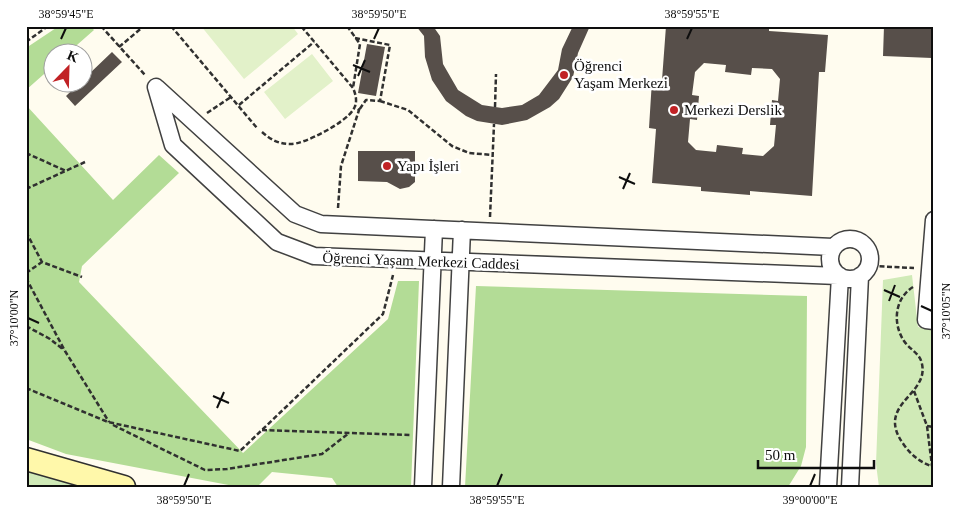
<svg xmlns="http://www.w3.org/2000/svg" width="960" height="513" font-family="'Times New Roman',serif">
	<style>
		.green { fill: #d0eab7 }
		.forest { fill: #b3dc96 }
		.pitch { fill: #e2f1c9 }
		.building { fill: #574f4a; fill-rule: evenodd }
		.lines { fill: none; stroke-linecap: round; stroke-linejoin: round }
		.street-casing { stroke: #414141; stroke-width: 19 }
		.secondary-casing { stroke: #303030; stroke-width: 25 }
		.path { stroke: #303030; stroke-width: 2.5; stroke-dasharray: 5 2.5; stroke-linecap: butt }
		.street { stroke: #fff; stroke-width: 16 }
		.secondary { stroke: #fff8aa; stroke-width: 22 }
		.ticks { fill: none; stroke: #0e0e0e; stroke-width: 2 }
		.poi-dot { fill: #c12225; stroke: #fff; stroke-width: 2 }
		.labels { text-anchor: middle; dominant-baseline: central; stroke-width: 5; stroke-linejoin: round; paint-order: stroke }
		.poi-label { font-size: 15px; fill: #0e0e0e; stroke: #fff; text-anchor: start }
		.street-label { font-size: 15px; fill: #0e0e0e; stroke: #fff }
		.neatline { fill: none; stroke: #0e0e0e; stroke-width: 2 }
		.ticks-label { font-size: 12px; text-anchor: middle; fill: #0e0e0e }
	</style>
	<rect width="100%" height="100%" fill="#fffcef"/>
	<path class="green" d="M912 275 918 327 934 330V487H879L876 464 883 280Z
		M26 467 95 487H26Z"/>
	<path class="forest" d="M59 26H90L94 30 69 52H52V67L26 90V48Z
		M26 105 113 200 159 155 179 173 82 266 79 282 243 453 388 319 398 281H419L411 487H338L332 478 272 472 257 487H239L66 454 26 439Z
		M476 286 807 296 806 447 801 466 788 487H465Z"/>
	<path class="pitch" d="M201 26H292L298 34 244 79Z
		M312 54 333 81 285 119 264 92Z"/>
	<path class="building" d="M416 26H433L440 36 443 64 458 90 482 105 502 108 522 105 539 95 558 70 562 49 573 26H590L578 53 573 77 559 99 550 107 527 120 502 125 477 121 466 116 446 101 432 80 425 57 424 36Z
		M666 26H751L769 28V31L828 35 825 72H819L812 196 750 191V195L701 191V187L652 183 656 129 649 128 652 80H662ZM704 63 726 65 725 72 751 75 752 68 772 69 780 79 778 101 772 100 770 125H776L774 146 763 156 742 154 743 148 717 145 716 152 696 150 688 142 690 119 697 120 699 96 692 95 695 72Z
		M884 26 934 27 932 58 883 56Z
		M367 44 385 47 376 96 358 93Z
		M112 52 122 62 75 106 66 96Z
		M358 151H415V182L409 187 400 189 387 182 358 181Z"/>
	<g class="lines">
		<defs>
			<path id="street" d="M156 87 173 145 277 242 314 256 838 276
				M157 88 295 214 321 224 833 247
				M934 220 926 320 934 321
				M830 259a20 20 0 1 1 40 0a20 20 0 1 1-40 0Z
				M423 487 434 229
				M451 487 462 230
				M828 487 840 276
				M850 487 860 276"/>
			<path id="secondary" d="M26 459 124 487"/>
		</defs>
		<use href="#street" class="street-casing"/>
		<use href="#secondary" class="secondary-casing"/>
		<path class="path" d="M101 26 145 75
			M171 26 257 128
			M347 26 360 44 353 88
			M355 38 390 45 380 101 366 100 359 110
			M26 42 48 26
			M119 47 144 26
			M380 101 408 110 452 146 469 153 493 155
			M239 105 314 42
			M495 107 496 74
			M207 113 231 97
			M262 132C270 139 278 144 290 144 304 145 346 122 353 110 358 103 356 95 353 88L301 26
			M26 153 66 171
			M26 189 85 162
			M338 208 341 166 359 110 355 107
			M490 217 494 124
			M26 232 42 262 82 277
			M872 266 914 268
			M26 273 42 262
			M26 278 65 351 109 422
			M913 287C895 298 892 323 904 341 910 350 920 353 922 364 929 396 874 404 904 445 912 456 921 463 934 467
			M26 326 50 339 64 350
			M26 388 108 422 240 451 383 314 393 275
			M914 391 927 426 932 466
			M113 425 205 470 227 469 322 454 349 433
			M927 426 934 427
			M262 430 411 435"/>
		<use href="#street" class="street"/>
		<use href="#secondary" class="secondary"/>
	</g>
	<path class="ticks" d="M61 39 66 28M374 39 379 28M687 39 692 28M353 65 370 72M358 76 365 60M619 177 635 184M623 189 630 173M884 290 900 297M889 301 895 285M921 306 932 311M28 318 39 323M213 396 229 403M217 408 224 392M184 486 189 474M497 486 502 474M810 486 815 474"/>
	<g class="poi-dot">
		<circle cx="564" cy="75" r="5"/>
		<circle cx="674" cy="110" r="5"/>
		<circle cx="387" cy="166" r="5"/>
	</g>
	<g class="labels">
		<g class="poi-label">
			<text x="574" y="66">Öğrenci<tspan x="574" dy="17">Yaşam Merkezi</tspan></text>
			<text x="684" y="110">Merkezi Derslik</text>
			<text x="397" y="166">Yapı İşleri</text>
		</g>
		<g class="street-label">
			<text transform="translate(421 261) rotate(2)">Öğrenci Yaşam Merkezi Caddesi</text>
		</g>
	</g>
	<rect width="960" height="513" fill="none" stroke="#ffffff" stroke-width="55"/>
	<g transform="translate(68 68) rotate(23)"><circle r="24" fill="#ffffff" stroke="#9f9f9f"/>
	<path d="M0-4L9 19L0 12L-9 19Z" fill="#c12225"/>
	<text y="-8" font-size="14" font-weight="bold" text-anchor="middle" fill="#0e0e0e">K</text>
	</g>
	<path d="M758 460v8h116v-8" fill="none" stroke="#0e0e0e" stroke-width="2.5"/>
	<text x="765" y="460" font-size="15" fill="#0e0e0e" stroke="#ffffff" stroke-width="4" paint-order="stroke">50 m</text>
	<rect x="28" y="28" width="904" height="458" class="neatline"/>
	<g class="ticks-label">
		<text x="66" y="18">38°59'45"E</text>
		<text x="379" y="18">38°59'50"E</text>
		<text x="692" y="18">38°59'55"E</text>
		<text transform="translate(946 311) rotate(-90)" y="4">37°10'05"N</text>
		<text transform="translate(14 318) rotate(-90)" y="4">37°10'00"N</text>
		<text x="184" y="504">38°59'50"E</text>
		<text x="497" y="504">38°59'55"E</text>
		<text x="810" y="504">39°00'00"E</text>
	</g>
</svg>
